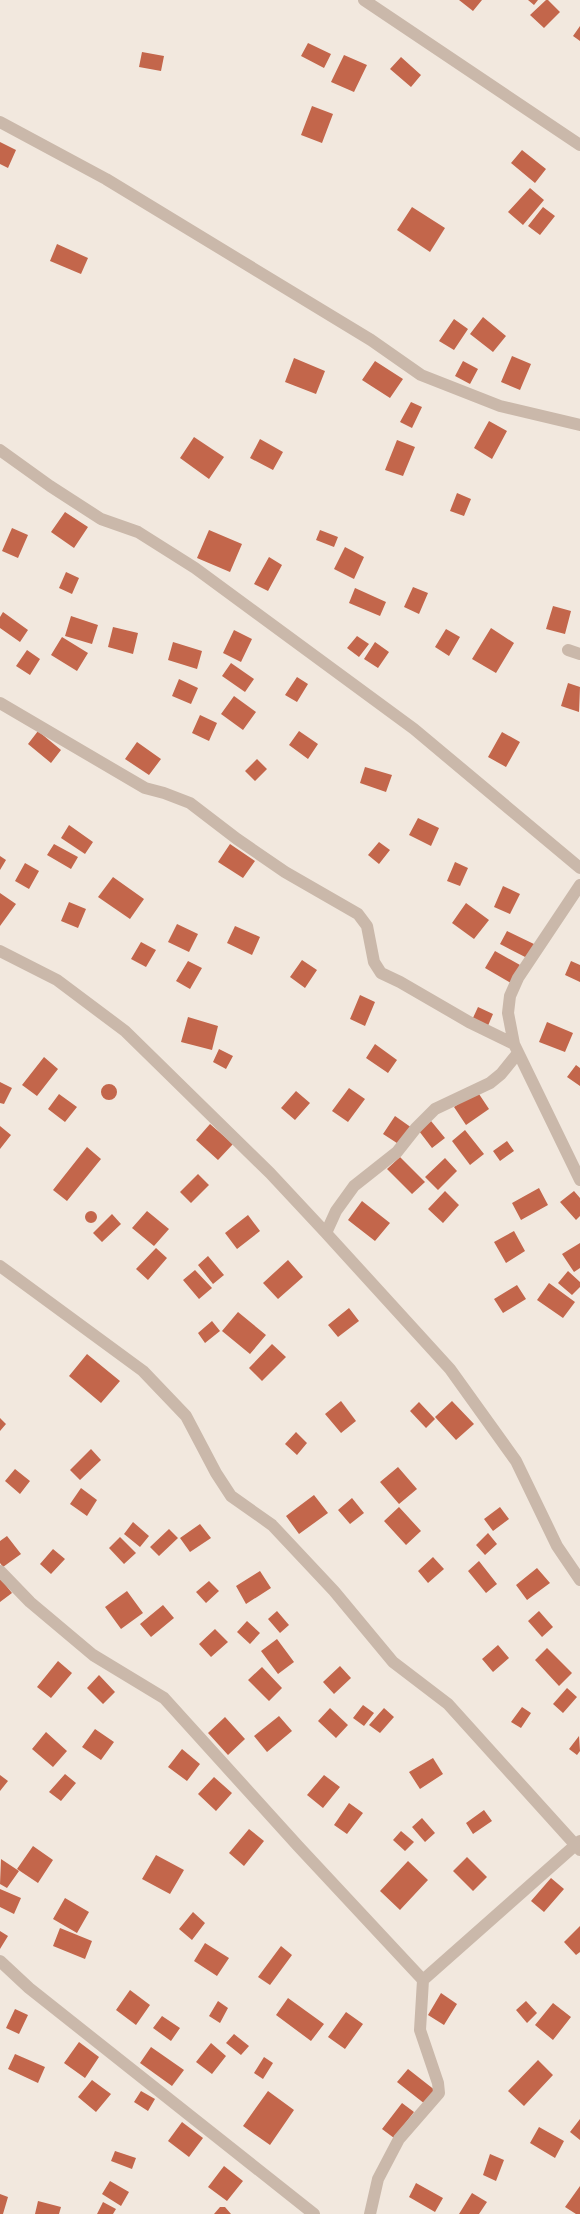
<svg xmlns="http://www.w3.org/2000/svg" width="580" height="2214" font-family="'PT Sans',sans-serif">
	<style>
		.building { fill: #c3664b }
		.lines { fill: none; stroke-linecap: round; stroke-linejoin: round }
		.minor { stroke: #cab8aa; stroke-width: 12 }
	</style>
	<rect width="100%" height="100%" fill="#f2e8de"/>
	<path class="building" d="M459 0H482L473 11Z
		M528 0H538L534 5Z
		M546 0H548L560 12 544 28 530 15Z
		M580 26V41L573 36Z
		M308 43 331 54 324 68 301 56Z
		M142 52 164 56 161 71 139 67Z
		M344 55 367 65 354 92 331 82Z
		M401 57 421 75 411 87 390 69Z
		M312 106 333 114 322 143 301 135Z
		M0 142 16 150 8 168 0 164Z
		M522 150 546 169 535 183 511 163Z
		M530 188 544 200 523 225 508 212Z
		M412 207 445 228 430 252 397 230Z
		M543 207 555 216 540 235 528 226Z
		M57 244 88 258 81 274 50 261Z
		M483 317 506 336 493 352 470 334Z
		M454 319 468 329 454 350 439 341Z
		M512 356 531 364 520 390 501 382Z
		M294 358 325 371 316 394 285 382Z
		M375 361 403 379 390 398 362 380Z
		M463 361 478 369 470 384 455 376Z
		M411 402 422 407 412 428 400 422Z
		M489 421 507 431 492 459 474 448Z
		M194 437 224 457 209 479 180 458Z
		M260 439 283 452 273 470 250 458Z
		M397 440 415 447 403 476 385 470Z
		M457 493 471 499 464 516 450 511Z
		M65 512 88 527 74 548 51 532Z
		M12 528 28 535 18 558 2 551Z
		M209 530 242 544 230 572 197 558Z
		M320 530 338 537 334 547 316 540Z
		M345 547 364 557 354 579 334 569Z
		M269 557 282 565 268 591 254 584Z
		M66 572 79 578 72 594 59 588Z
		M413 587 428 593 419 614 404 607Z
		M355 588 386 602 380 616 349 603Z
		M553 606 571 611 565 634 546 629Z
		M3 612 28 630 20 642 0 628V617Z
		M71 616 98 625 92 644 65 636Z
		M113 627 138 633 133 654 108 647Z
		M491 628 514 643 496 673 472 659Z
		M446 629 460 637 449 656 435 647Z
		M234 630 252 639 241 662 223 653Z
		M357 636 369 644 359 657 347 648Z
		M62 637 88 653 77 671 51 655Z
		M173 642 202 651 197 669 168 660Z
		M375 642 389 652 378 668 364 659Z
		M27 650 40 659 30 675 16 666Z
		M231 663 254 679 245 692 222 676Z
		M297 677 308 684 297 702 285 695Z
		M179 679 198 688 191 704 172 696Z
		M568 683 580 687 579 712 561 706Z
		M234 696 256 712 243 730 221 714Z
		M200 715 217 723 209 741 192 733Z
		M38 731 61 750 51 763 28 744Z
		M299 731 318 744 308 759 289 745Z
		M502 732 520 742 506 767 488 757Z
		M137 742 161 759 149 775 125 759Z
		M257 759 267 769 255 781 245 771Z
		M365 767 392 775 386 792 360 783Z
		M418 818 439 828 431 846 409 835Z
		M69 825 93 842 85 854 61 838Z
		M379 842 390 850 379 864 368 855Z
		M54 844 78 857 71 869 47 855Z
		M230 844 255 861 243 878 218 862Z
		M0 856 6 860 0 870Z
		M455 862 468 868 460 886 447 881Z
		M25 863 39 871 29 889 15 881Z
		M113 877 144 899 130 919 98 897Z
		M503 886 520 894 510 914 494 907Z
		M0 893 16 904 0 926Z
		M69 902 86 909 78 928 61 921Z
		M466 903 489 920 474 939 452 923Z
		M177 924 198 934 189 952 168 942Z
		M235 926 260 937 252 955 227 943Z
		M507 931 536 945 529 959 500 944Z
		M141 942 156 950 146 967 131 959Z
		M495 951 520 965 511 983 485 968Z
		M302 960 317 970 305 988 290 977Z
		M188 961 202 968 190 989 176 981Z
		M571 961 580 965V982L565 975Z
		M360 995 375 1002 365 1026 350 1019Z
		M478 1007 493 1014 487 1028 472 1020Z
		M188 1017 218 1026 212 1050 181 1042Z
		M547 1022 573 1033 565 1052 539 1042Z
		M375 1044 397 1060 388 1073 366 1058Z
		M219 1049 233 1056 226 1069 213 1062Z
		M44 1057 58 1069 37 1096 22 1085Z
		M576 1065 580 1068V1086L567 1077Z
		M0 1082 12 1088 4 1104 0 1103Z
		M101 1092a8 8 0 1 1 16 0a8 8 0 1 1-16 0Z
		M349 1088 365 1099 348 1122 332 1111Z
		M296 1091 310 1103 295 1120 281 1108Z
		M477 1091 489 1109 466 1125 454 1107Z
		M59 1094 77 1107 65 1122 48 1109Z
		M395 1116 412 1128 400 1145 383 1134Z
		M431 1121 445 1138 432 1148 419 1131Z
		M210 1124 233 1144 218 1160 196 1140Z
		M0 1126 11 1135 0 1149Z
		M465 1130 484 1154 470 1165 452 1141Z
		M507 1141 514 1151 500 1161 493 1151Z
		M87 1147 101 1159 67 1201 53 1190Z
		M400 1157 425 1182 412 1194 387 1169Z
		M445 1158 457 1171 438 1190 425 1177Z
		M198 1174 209 1185 191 1203 180 1192Z
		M539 1188 548 1205 521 1220 512 1203Z
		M445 1191 459 1205 443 1223 428 1209Z
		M574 1191 580 1198V1216L576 1220 560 1202Z
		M362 1201 390 1223 375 1241 348 1220Z
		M85 1217a6 6 0 1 1 12 0a6 6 0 1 1-12 0Z
		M147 1211 169 1229 154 1246 132 1228Z
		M112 1214 121 1224 102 1242 93 1233Z
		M248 1215 260 1231 237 1249 225 1233Z
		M514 1231 525 1251 506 1263 494 1242Z
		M580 1243V1268L574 1272 562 1254Z
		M156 1248 167 1258 148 1280 136 1269Z
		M208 1256 224 1275 213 1284 198 1265Z
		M288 1260 303 1277 278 1299 263 1283Z
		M195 1270 212 1288 199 1299 183 1280Z
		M568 1271 580 1282V1287L572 1295 558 1283Z
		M549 1283 575 1302 563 1318 537 1300Z
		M517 1285 526 1299 503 1313 494 1299Z
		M349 1308 359 1321 338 1337 328 1325Z
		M238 1312 266 1335 250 1354 222 1331Z
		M212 1321 220 1331 205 1343 198 1333Z
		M272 1344 286 1357 262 1381 249 1368Z
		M87 1354 120 1381 101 1403 69 1376Z
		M341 1401 356 1421 341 1433 325 1414Z
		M452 1401 474 1424 456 1440 435 1417Z
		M419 1402 435 1419 426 1428 410 1411Z
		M0 1418 6 1424 0 1431Z
		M296 1432 307 1443 297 1455 285 1444Z
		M91 1449 101 1460 80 1480 70 1470Z
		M398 1467 417 1489 399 1504 380 1482Z
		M15 1469 30 1481 20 1494 5 1481Z
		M81 1488 97 1500 87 1516 70 1504Z
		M314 1495 328 1513 299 1534 286 1516Z
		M352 1498 364 1513 350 1524 338 1510Z
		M399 1507 421 1531 406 1545 384 1521Z
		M500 1507 509 1519 493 1531 484 1519Z
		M133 1522 149 1536 140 1547 124 1534Z
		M200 1524 211 1538 190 1552 180 1538Z
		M169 1529 178 1538 159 1556 150 1547Z
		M488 1533 497 1544 485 1555 476 1545Z
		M7 1536 21 1554 3 1567 0 1563V1541Z
		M120 1537 136 1553 124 1564 109 1548Z
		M53 1549 65 1559 51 1574 40 1564Z
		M433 1557 444 1569 428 1583 418 1571Z
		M479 1561 497 1584 486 1593 468 1571Z
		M537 1568 550 1583 527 1600 516 1585Z
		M260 1571 271 1588 246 1604 236 1586Z
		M0 1578 12 1593 0 1602Z
		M209 1581 219 1591 206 1603 196 1592Z
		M127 1591 143 1613 121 1629 105 1607Z
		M163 1605 174 1618 151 1637 140 1624Z
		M277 1611 289 1625 280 1633 268 1619Z
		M539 1611 553 1627 542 1637 528 1621Z
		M247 1621 260 1633 250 1644 237 1632Z
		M215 1629 228 1642 211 1657 199 1644Z
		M277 1639 294 1662 278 1674 261 1651Z
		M498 1645 509 1658 493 1672 482 1659Z
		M547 1648 572 1673 559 1686 535 1660Z
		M58 1661 72 1673 51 1698 37 1687Z
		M340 1666 351 1678 334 1694 323 1682Z
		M262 1667 282 1688 269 1701 248 1680Z
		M99 1675 115 1692 103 1704 87 1688Z
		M567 1688 577 1697 563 1713 553 1704Z
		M363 1705 374 1713 364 1726 353 1718Z
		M522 1707 531 1713 521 1728 511 1722Z
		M330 1708 348 1725 336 1738 318 1721Z
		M384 1708 394 1717 380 1733 369 1725Z
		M279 1716 292 1731 267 1752 254 1736Z
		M225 1717 245 1739 228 1755 208 1733Z
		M95 1729 114 1742 101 1760 82 1747Z
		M46 1732 67 1751 53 1767 32 1749Z
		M579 1736 580 1751 577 1755 569 1749Z
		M182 1749 200 1764 187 1781 168 1767Z
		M433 1758 443 1774 420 1789 409 1772Z
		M65 1774 76 1783 61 1801 49 1792Z
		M0 1775 8 1781 0 1791Z
		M324 1775 340 1787 323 1808 307 1795Z
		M214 1777 232 1793 216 1811 198 1794Z
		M349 1803 363 1813 347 1834 334 1825Z
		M484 1810 492 1821 473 1834 466 1823Z
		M422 1818 435 1833 425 1842 412 1827Z
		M249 1829 264 1841 244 1866 229 1853Z
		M401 1831 414 1842 405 1851 393 1840Z
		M33 1846 53 1860 38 1883 17 1869Z
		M156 1855 184 1870 170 1894 142 1879Z
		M467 1857 487 1877 473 1891 453 1871Z
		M1 1859 19 1871 7 1888 0 1884Z
		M408 1861 428 1880 400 1910 380 1891Z
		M551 1878 564 1889 544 1912 531 1901Z
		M0 1889 21 1898 14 1914 0 1907Z
		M65 1898 89 1912 77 1933 53 1919Z
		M193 1912 205 1923 192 1940 179 1929Z
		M580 1926V1952L576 1955 564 1942Z
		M60 1928 92 1941 85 1959 53 1946Z
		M0 1931 8 1936 0 1949Z
		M205 1943 229 1958 217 1976 194 1961Z
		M281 1946 292 1955 270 1985 258 1977Z
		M130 1990 150 2005 136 2025 116 2010Z
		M441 1993 457 2004 444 2025 428 2015Z
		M288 1998 324 2024 311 2041 276 2015Z
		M218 2001 228 2008 220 2023 209 2016Z
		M526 2001 537 2013 527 2023 516 2010Z
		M553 2003 571 2017 553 2040 535 2025Z
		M15 2009 28 2015 19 2034 6 2028Z
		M346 2012 363 2024 345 2049 328 2037Z
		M162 2016 180 2028 171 2041 153 2028Z
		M234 2034 249 2046 241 2055 226 2043Z
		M79 2042 99 2057 85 2078 64 2063Z
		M211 2043 226 2056 212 2074 196 2062Z
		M151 2047 184 2070 172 2086 140 2063Z
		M15 2054 45 2067 38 2083 8 2069Z
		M264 2057 273 2063 263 2079 254 2073Z
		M538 2060 553 2075 524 2106 508 2091Z
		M408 2069 436 2091 425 2104 397 2082Z
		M92 2080 111 2094 96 2112 78 2097Z
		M141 2091 155 2099 148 2111 134 2102Z
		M268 2091 294 2110 270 2145 243 2126Z
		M402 2103 414 2112 394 2138 382 2129Z
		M580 2119V2140L570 2132Z
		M182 2122 203 2138 189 2157 168 2141Z
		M539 2127 564 2141 555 2158 530 2143Z
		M115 2151 136 2158 132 2169 111 2161Z
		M490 2154 504 2160 496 2181 483 2175Z
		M224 2166 243 2181 227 2201 208 2187Z
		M110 2181 129 2192 121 2206 102 2194Z
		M416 2183 443 2198 435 2212 409 2197Z
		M580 2186V2214H576L565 2207Z
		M472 2193 487 2202 479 2214H459Z
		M0 2194 8 2197 3 2214H0Z
		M38 2201 61 2207 59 2214H35Z
		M103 2202 116 2209 113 2214H97Z
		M220 2207H225L231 2214H214Z"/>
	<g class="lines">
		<path class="minor" d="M364 0 580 145
			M0 122 106 179 371 340 421 375 500 406 580 425
			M0 450 50 486 101 519 138 532 195 568 414 729 580 868
			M568 650 580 654
			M0 703 145 788 164 793 190 803 237 839 285 872 358 914 367 926 374 962 381 973 400 982 469 1022 514 1044
			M580 885 518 978 510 996 508 1013 514 1044 580 1180
			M0 951 57 980 125 1031 270 1173 326 1233 450 1369 516 1461 557 1546 580 1580
			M326 1233 336 1211 354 1186 397 1152 416 1128 435 1109 490 1083 501 1074 518 1053
			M0 1266 143 1371 186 1416 216 1473 231 1496 272 1525 334 1591 393 1662 448 1704 580 1850
			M0 1571 30 1602 93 1655 164 1698 298 1846 423 1980
			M0 1961 29 1988 314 2214
			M370 2214 378 2179 399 2139 439 2093 438 2083 420 2030 423 1980 580 1841"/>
	</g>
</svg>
